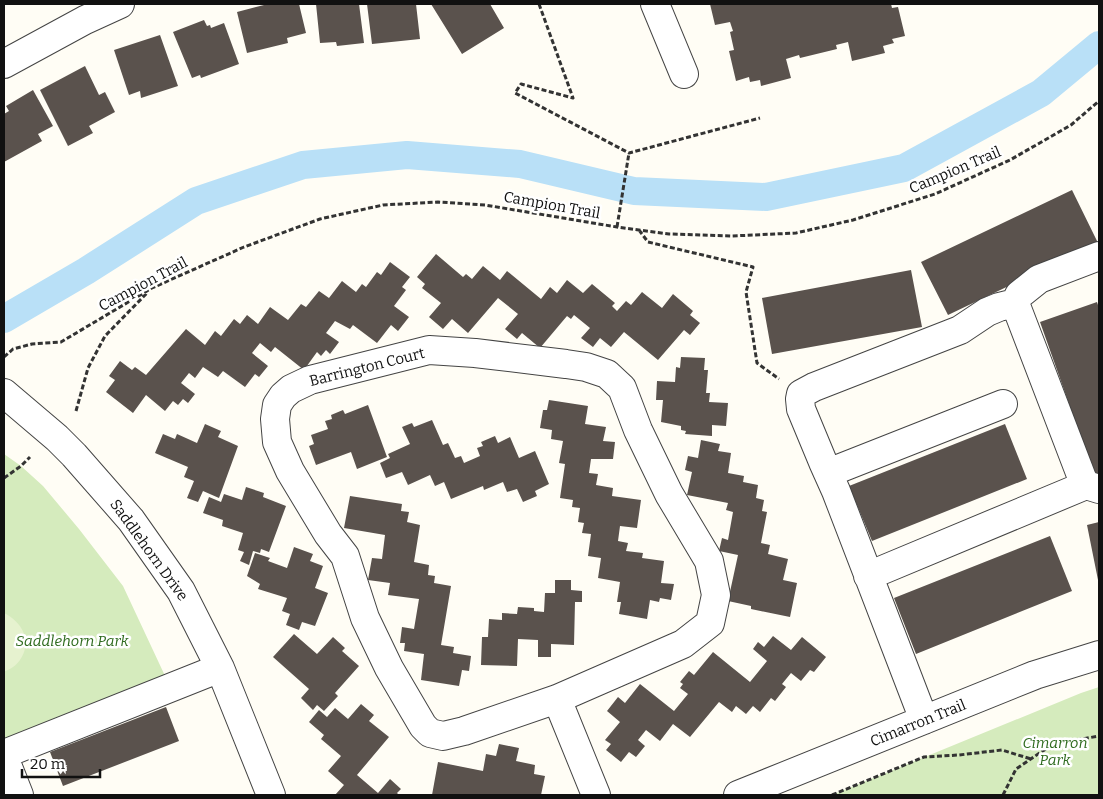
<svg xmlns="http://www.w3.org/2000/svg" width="1103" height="799" font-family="Bitter,serif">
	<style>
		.green { fill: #d5ebbd }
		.pitch { fill: #e6f2cf }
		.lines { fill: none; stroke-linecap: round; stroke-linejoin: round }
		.canal { stroke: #b9e0f7; stroke-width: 28 }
		.building { fill: #5a524d }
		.minor-casing { stroke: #444; stroke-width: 30 }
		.path { stroke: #333; stroke-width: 3; stroke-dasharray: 5 2.5; stroke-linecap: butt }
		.minor { stroke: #fff; stroke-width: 28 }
		.labels { text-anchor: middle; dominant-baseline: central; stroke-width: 5; stroke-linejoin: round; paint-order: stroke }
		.street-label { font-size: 15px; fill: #111; stroke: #fff }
		.park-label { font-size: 15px; font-style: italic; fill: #2f6b1f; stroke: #fff }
	</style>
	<rect width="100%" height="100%" fill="#fffdf5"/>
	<path class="green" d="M4 454 21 466 43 486 79 529 123 586 166 678 4 741Z
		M1099 687V795H832L1081 693Z"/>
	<path class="pitch" d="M4 613C22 622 33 641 20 660 16 666 10 669 4 672Z"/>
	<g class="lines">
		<path class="canal" d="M4 319 86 271 196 201 303 165 407 155 520 164 634 191 766 197 904 168 1041 93 1099 45"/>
	</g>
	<path class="building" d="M268 4H299L306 33 287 38 288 43 247 53 237 12Z
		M316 4H359L364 43 337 46 336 42 320 43Z
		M367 4H416L420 39 372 44Z
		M431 4H490L504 28 462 54Z
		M710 4H891L892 8 898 7 905 36 892 39 894 43 883 46 885 53 852 61 848 42 836 45 837 49 800 58 799 55 786 59 791 78 761 86 760 80 750 82 749 77 736 81 729 51 734 50 730 32 733 31 730 22 715 25Z
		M204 20 207 26 210 25 211 28 224 23 239 64 201 78 200 75 192 78 173 32Z
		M160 35 178 86 141 98 140 91 129 95 114 50Z
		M85 66 99 95 105 92 115 112 89 126 93 133 68 146 40 90Z
		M33 90 53 126 38 134 42 141 4 162V114L9 111 6 106Z
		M1072 190 1098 243 948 315 921 262Z
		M436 254 463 277 466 274 472 279 483 266 500 280 507 271 541 299 550 287 557 293 567 280 583 293 592 284 615 303 612 306 617 311 626 301 631 305 642 292 662 308 673 294 693 311 690 315 700 323 690 335 684 330 658 360 624 332 611 347 600 338 593 347 581 338 590 328 574 315 571 319 567 316 540 348 522 333 517 339 505 329 518 314 498 298 468 333 452 319 443 329 429 317 441 303 422 288 425 284 417 277Z
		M390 262 410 277 402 287 406 290 394 306 409 317 398 331 391 325 377 343 353 325 350 329 335 321 326 333 339 342 330 354 326 350 321 356 317 352 304 370 275 347 271 352 260 343 252 353 268 366 259 377 255 374 245 387 223 371 218 377 203 367 195 378 189 373 181 383 195 394 188 403 183 399 178 405 173 401 165 411 146 395 133 413 106 392 115 380 109 376 120 361 132 370 135 367 146 375 186 329 205 345 215 331 221 336 234 319 240 324 247 315 258 324 270 307 288 320 301 304 306 307 319 291 329 298 342 281 356 292 362 284 366 287 377 272 381 275Z
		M911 270 922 327 772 354 762 298Z
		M1097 302 1099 308V479L1096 480 1040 322Z
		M681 357 705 358 704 370H708L706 393H710L709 402 728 403 726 426 712 425V436L685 434 686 431 681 430V426L661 422 663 400H656L657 381 675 382 676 367 680 368Z
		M549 400 588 406 585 424 606 427 603 441 615 442 613 459H591L589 473 598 474 596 485 613 488 612 496 641 500 637 528 620 526 618 541 628 543 626 551 643 553 642 558 664 561 661 583 674 584 671 600 660 598 659 602 650 600 647 619 619 614 621 602H617L620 582 598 578 601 558 588 556 591 534 582 533 584 523 578 522 580 508 572 507 573 500 560 498 565 464 559 463 563 441 551 439 552 430 540 428 543 410H547Z
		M368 405 387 457 357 469 351 452 316 465 309 446 314 444 311 435 328 429 325 421 332 419 331 415 343 410 345 414Z
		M432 420 443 445 448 443 455 458 461 456 464 463 480 456 477 448 483 446 481 442 495 436 498 443 510 437 519 458 535 451 549 484 535 491 537 496 523 502 517 489 507 492 503 482 484 490 483 486 451 499 444 482 435 486 430 475 408 485 402 472 386 478 380 463 390 458 388 454 410 444 402 427 412 423 414 427Z
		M205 424 221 431 218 437 238 446 219 498 203 491 198 502 187 498 194 481 184 477 188 467 155 453 163 434 175 439 177 434 197 443Z
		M1005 424 1027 479 872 541 849 486Z
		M701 440 720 444 718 451 731 453 728 473 744 476 743 482 758 485 756 498 764 500 762 511 767 512 761 543 770 545 768 554 788 559 783 580 797 583 790 617 751 609V606L728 601 738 555 719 551 722 538 728 540 733 512 726 510 728 503 687 495 692 472 685 470 688 456 698 458Z
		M246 487 264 493 263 497 286 506 269 552 261 549 260 553 253 551 249 565 240 561 244 552 238 550 243 533 222 526 223 520 203 513 209 497 221 502 224 494 242 500Z
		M350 496 402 504 401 511 409 512 407 522 420 525 414 562 429 565 428 575 435 576 434 583 451 586 441 645 454 647 453 653 471 656 469 671 462 670 459 686 421 680 424 654 404 651 405 643H400L402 627 414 629 419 599 388 595 390 583 368 580 372 558 382 559 385 535 344 528Z
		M1099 522V580H1098L1087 525Z
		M1050 536 1072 591 916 654 894 598Z
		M294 547 313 554 310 561 323 566 315 588 328 593 315 626 302 622 299 630 286 625 290 614 282 611 287 598 258 589 260 584 247 576 255 553 270 558 268 561 287 568Z
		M555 580H571V590L582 591V602H575L574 645 551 644V657H538V640L518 639 517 666 481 665 482 637H488L489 619 502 620V613L517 614 518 607 534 608V611L544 612 545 593H555Z
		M294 634 317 654 333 637 345 648 342 651 359 666 335 693 338 696 324 711 317 705 313 710 301 698 309 689 273 657Z
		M773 636 791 650 802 637 826 657 814 672 810 670 801 681 791 673 782 684 786 687 775 701 771 698 760 712 753 706 746 714 736 706 732 712 719 702 690 737 673 724 660 741 646 730 638 740 645 746 636 757 629 752 621 762 606 750 611 744 605 740 620 722 607 711 618 697 625 703 640 684 674 711 688 694 680 688 683 684 680 682 689 671 694 675 713 652 750 682 767 661 753 649 758 642 764 647Z
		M361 704 374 715 369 721 389 737 357 775 378 793 390 779 401 789 397 793 399 795H335L344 785 328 771 341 756 321 739 324 735 309 722 319 710 327 717 335 708 348 719Z
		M166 707 179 741 63 786 50 752Z
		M499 744 519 748 516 761 535 765 534 774 545 776 541 795H507L494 794V795H432L438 762 483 771 486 754 496 756Z"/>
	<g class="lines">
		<defs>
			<path id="minor" d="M655 4 684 74
				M4 64 85 20 120 4
				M1015 303 1082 478 1086 485 1099 489
				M429 350 475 353 566 364 586 367 607 374 622 388 638 430 669 494 709 561 716 595 710 623 683 644 557 699 464 731 443 736 430 733 423 726 389 668 365 618 345 556 328 534 290 471 277 442 275 419 277 405 283 396 291 389 310 380Z
				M4 393 57 438 74 455 131 520 181 591 220 668 271 795
				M828 473 1003 404
				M868 576 1086 485
				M557 699 596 795
				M924 720 836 491 823 462 801 409 800 399 801 394 814 387 960 330 987 312 999 307 1015 303 1019 295 1039 279 1099 256
				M4 754 220 668
				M4 757 19 795
				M738 795 1035 675 1099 655"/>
		</defs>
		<use href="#minor" class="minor-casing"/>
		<path class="path" d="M539 4 573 98 521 84 515 93 629 153 760 118
			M617 227 629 153
			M639 230 648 242 753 267 746 292 757 363 779 379
			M4 357 13 349 32 344 61 342 152 288 244 247 320 219 383 205 438 202 485 205 617 227 669 234 732 236 796 233 853 220 935 194 1010 160 1071 125 1099 101
			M76 411 88 368 105 336 148 292
			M4 478 21 466 30 457
			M832 795 924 757 959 755 1002 750 1031 759
			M1003 795 1016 769 1053 744 1099 736"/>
		<use href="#minor" class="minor"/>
	</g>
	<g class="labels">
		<g class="street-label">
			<text transform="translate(955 170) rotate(-23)">Campion Trail</text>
			<text transform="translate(552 205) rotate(10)">Campion Trail</text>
			<text transform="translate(143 284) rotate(-28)">Campion Trail</text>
			<text transform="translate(367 367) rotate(-14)">Barrington Court</text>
			<text transform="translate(149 550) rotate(54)">Saddlehorn Drive</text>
			<text transform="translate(918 723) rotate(-22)">Cimarron Trail</text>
		</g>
		<g class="park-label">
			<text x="72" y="641">Saddlehorn Park</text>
			<text x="1055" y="743">Cimarron<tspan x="1055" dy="17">Park</tspan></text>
		</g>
	</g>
	<rect width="1103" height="799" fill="none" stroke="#111111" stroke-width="10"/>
	<path d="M22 769v8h78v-8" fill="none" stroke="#111111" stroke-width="2.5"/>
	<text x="30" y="769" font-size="15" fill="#111111" stroke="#ffffff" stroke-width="4" paint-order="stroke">20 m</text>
</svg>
